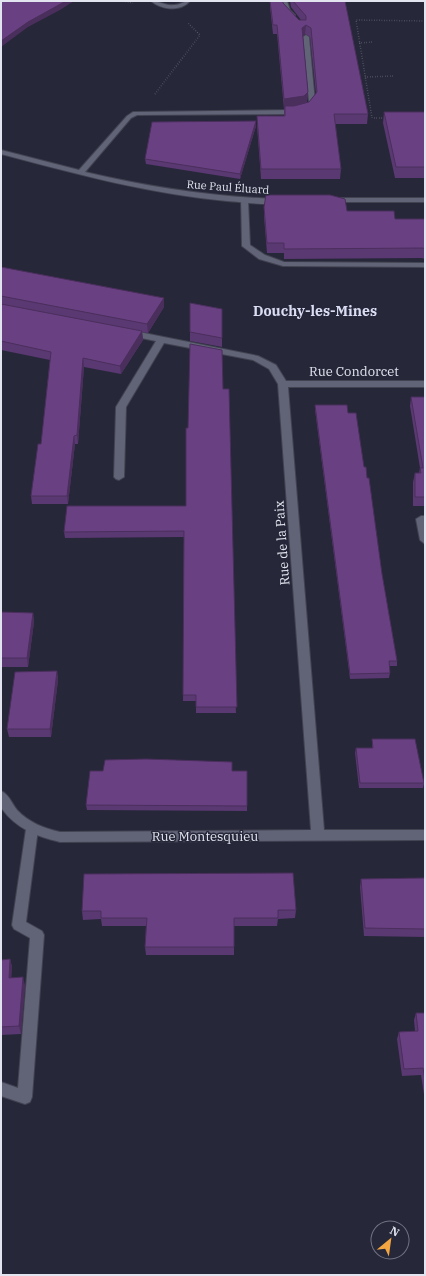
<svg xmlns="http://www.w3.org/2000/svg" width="426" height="1276" font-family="'IBM Plex Serif',serif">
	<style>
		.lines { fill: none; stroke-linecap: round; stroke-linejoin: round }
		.service-casing { stroke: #424351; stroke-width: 2 }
		.minor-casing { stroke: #424351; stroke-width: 2 }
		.path { stroke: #6c6d7c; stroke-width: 1.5; stroke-dasharray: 0.5 2; stroke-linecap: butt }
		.service { fill: #616377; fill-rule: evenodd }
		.minor { fill: #616377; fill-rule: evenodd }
		.wall { fill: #5a3871; fill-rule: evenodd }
		.shaded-wall { fill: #4a2e5c }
		.building { fill: #694183; stroke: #4a2e5c }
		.labels { text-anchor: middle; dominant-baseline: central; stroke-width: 3; stroke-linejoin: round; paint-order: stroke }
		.far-street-label { font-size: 11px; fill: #e2e4ef; stroke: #262739 }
		.street-label { font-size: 13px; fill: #e2e4ef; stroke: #262739 }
		.far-district-label { font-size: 14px; font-weight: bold; fill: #daddf4; stroke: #262739 }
	</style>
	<rect width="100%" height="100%" fill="#262739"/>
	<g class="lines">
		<defs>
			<path id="service" d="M151 1C159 1 166 6 174 5 180 5 184 1 190 1 180 12 162 10 151 1Z
				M241 198 248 200 250 245 265 255 284 262 425 263V267L283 266 259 259 242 246Z
				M32 824 36 825 38 829 26 922 42 931 44 935 32 1097 30 1102 25 1104 1 1096V1082L18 1088 30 938 14 929 12 925 26 829 28 825Z"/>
			<path id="minor" d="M281 1H287L290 10 295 15V17C286 18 283 9 281 1Z
				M306 35 309 37 315 102 308 110 293 114 137 115 131 118 85 172C149 187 213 197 279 199H282V203C265 206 244 202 227 201 150 194 76 174 1 154V150L79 170 127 116 133 112 293 110 304 107 309 102 303 37Z
				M327 198H425V202H327Z
				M129 330 258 356 276 365 286 381H425V387H288L324 830H425V840L60 842C36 836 17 829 2 809L1 791C9 794 12 804 17 810 29 823 44 828 60 832L311 830 278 384 269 369 253 360 164 343 126 407 124 477 119 480 116 479 114 477 116 407 156 341 126 335V331Z
				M421 516H425V544L420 540 416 519Z"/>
		</defs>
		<use href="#service" class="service-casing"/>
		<use href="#minor" class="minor-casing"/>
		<path class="path" d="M123 1 133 3
			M359 43 373 42
			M365 77 394 76
			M155 94 200 35 188 23
			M387 118H372L356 20 425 21"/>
		<use href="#service" class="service"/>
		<use href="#minor" class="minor"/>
	</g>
	<path class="wall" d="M270 1H283V3L299 20H301L291 7 290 1H345L368 114 367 124H335L341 169 340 179H261L257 126V116H284V109L277 34H273L270 7ZM305 34 310 37 316 94 309 102 306 103 307 101 308 92 303 36Z
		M384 112H425V178H395L383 123Z
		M256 126 240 179 146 164 145 159Z
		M264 207 347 211 395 219H425V259L422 258 284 259V253H267L264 217Z
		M1 267 164 307 148 333 142 332 143 340 121 374 84 367 78 444H75L68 504H32L31 496 41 444 50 360 1 350Z
		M190 303 222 309V347L190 341Z
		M223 389 236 713H196V701H183L184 537 65 538 64 532 186 506 188 428Z
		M411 397H425V506H413V482L415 473H419L420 468 410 406Z
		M315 405 348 413 364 467 382 574 397 661V666H389L390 673 389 678 350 679 315 410Z
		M1 612 33 613 34 622 28 667H1Z
		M57 671 58 680 51 737H9L7 729Z
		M372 739 424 783 423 788H359L355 753 356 748H372Z
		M232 771H247V811L87 810 86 805Z
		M425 878V937L364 936 360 887 361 879Z
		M296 910 295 918 278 919 277 926H234V955H146L145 947 146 926H102L101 919 83 920 82 911Z
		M10 959 12 967 11 978 25 985 21 1034 1 1035V960Z
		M416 1013H425V1101L421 1075 402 1076 397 1039 399 1032 415 1031 414 1020Z"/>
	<path class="shaded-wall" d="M66 1H74L60 10 28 27 1 47V41L28 22Z
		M306 25 305 34 302 37V28Z
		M1 64H2V69L1 70Z
		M308 92 307 101 303 106 284 109V99Z
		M256 121V126L240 179V174Z
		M164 298V307L148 333 147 324Z
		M142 331 143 340 121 374 120 366Z
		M83 358 84 367 78 444 77 435Z
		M74 436 75 444 68 504 67 496Z
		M33 613 34 622 28 667 27 658Z
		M57 671 58 680 51 737 50 729Z
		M10 959 12 967 11 985 9 978Z
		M23 977 25 985 21 1034 19 1026Z"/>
	<path class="building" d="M1 1H66L28 22 1 41Z
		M270 1H283V3L299 20H306V16L293 1H345L368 114H334L341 169H261L257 116H285V106H294L309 102 317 92 311 28 306 25 302 28 308 92 304 96 284 99 277 25H273Z
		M384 112H425V167H396Z
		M256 121 240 174 145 159 152 122Z
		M266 195H330L345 199 347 211H394L395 219H425V249L423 248 284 249V243H267L264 207Z
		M1 267 164 298 147 324 1 296Z
		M190 303 222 309V338L190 332Z
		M1 304 142 331 120 366 83 358 77 435 74 436 67 496H31L38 444H41L51 352 1 341Z
		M190 344 222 350 223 389H229L237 707H196V695H183L184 531 64 532 67 506H186V428H188Z
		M411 397H425V497H415V473H421L420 468H423Z
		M315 405H347L348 413H356L364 467H366L367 478H369L382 574 397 661H389L390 673 350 674Z
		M1 612 33 613 27 658H1Z
		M57 671 50 729H7L15 672Z
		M372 739H415L424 783H360L356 748H373Z
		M146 759 232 762V771H247V806L86 805 90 771H103L105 760Z
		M293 873 296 910H278V918H234V947H145L147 918H101V911H82L84 874Z
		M425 878V929L365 928 361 879Z
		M10 959 9 978 23 977 19 1026 1 1027V960Z
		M416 1013H425V1079L423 1068 404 1069 399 1032 418 1031Z"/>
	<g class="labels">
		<g class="far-street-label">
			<text transform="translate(228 187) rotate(4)">Rue Paul Éluard</text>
		</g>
		<g class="street-label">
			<text x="354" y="371">Rue Condorcet</text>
			<text transform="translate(282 543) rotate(-94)">Rue de la Paix</text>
			<text x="205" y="836">Rue Montesquieu</text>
		</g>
		<g class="far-district-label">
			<text x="315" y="311">Douchy-les-Mines</text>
		</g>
	</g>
	<rect width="426" height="1276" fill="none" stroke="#e2e4ef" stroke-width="4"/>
	<g transform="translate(390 1240) rotate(29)"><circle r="19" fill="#262739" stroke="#717382"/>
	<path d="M0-3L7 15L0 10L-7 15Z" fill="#f2a541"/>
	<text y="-6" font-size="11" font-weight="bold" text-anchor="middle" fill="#e2e4ef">N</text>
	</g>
</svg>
